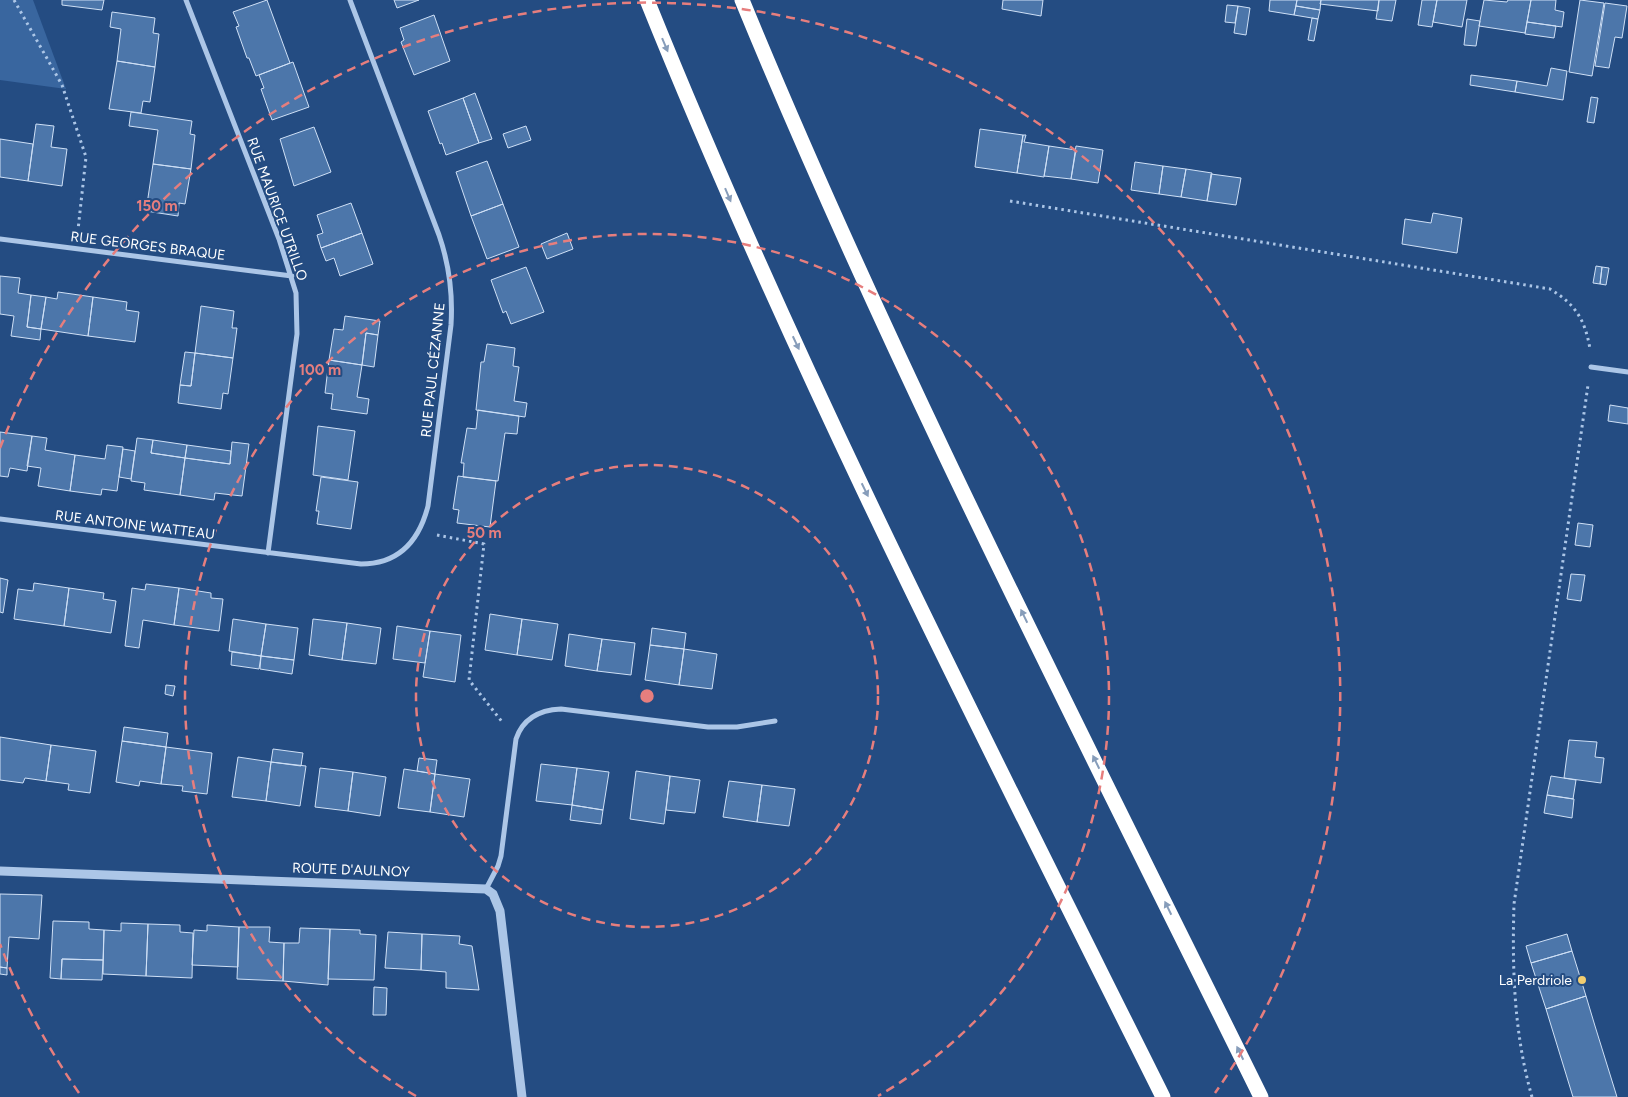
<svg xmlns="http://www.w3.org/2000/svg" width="1628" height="1097" font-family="Figtree,sans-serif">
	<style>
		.green { fill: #39669f }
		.building { fill: #4c76aa; stroke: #cfe0f6 }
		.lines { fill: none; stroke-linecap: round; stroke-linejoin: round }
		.path { stroke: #acc6e7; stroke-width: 3; stroke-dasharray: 2.5 4; stroke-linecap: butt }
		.minor { stroke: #acc6e7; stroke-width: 5 }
		.tertiary { stroke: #acc6e7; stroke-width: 9 }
		.motorway { stroke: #fff; stroke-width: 15 }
		.oneway { fill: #879dba }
		.ring { fill: none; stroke: #e67e7e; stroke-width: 2.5; stroke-dasharray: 9 6 }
		.poi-dot { fill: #f1cd70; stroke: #244c82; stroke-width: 2 }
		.labels { text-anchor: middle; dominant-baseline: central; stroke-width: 4; stroke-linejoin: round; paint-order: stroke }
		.street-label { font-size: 14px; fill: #fff; stroke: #244c82 }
		.poi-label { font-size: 14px; fill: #fff; stroke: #244c82; text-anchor: end }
		.centre { fill: #e67e7e; stroke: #244c82; stroke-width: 2.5 }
		.ring-label { font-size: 15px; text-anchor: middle; font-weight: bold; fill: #e67e7e; stroke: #244c82; stroke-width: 4; stroke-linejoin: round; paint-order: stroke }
	</style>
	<rect width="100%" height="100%" fill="#244c82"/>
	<path class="green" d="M0 0H33L66 89 0 80Z"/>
	<path class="building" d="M62 0H104L102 10 62 5Z
		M267 0 290 63 256 76 249 58H247L236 27 239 26 233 12Z
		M394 0H419L397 8Z
		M1003 0H1043L1041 16 1002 9Z
		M1270 0H1297L1294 15 1269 11Z
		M1297 0H1321L1320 10 1296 6Z
		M1321 0H1379L1378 11 1320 4Z
		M1379 0H1396L1392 21 1376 19Z
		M1422 0H1437L1432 27 1418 25Z
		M1437 0H1467L1462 27 1433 22Z
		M1484 0 1507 2 1508 0H1531L1525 33 1479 26Z
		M1531 0H1556L1555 10 1564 12 1562 27 1527 22Z
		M1580 0 1604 3 1592 76 1569 72Z
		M1605 3 1627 6 1622 38 1615 37 1609 68 1595 66Z
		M1227 5 1238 6 1235 23 1225 22Z
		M1238 6 1250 8 1246 35 1234 33Z
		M1296 6 1320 10 1318 19 1294 15Z
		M112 12 155 18 153 33 159 34 155 67 117 61 121 29 110 27Z
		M434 15 450 61 414 75 401 42 404 40 400 28Z
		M1312 18 1318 19 1314 41 1308 40Z
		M1467 19 1480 21 1476 46 1464 45Z
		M1527 22 1556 26 1554 38 1525 34Z
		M117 61 155 67 150 102 143 101 141 113 109 109Z
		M293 62 309 107 272 120 261 89 264 88 259 75Z
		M1551 68 1567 71 1563 100 1515 92 1517 81 1547 86Z
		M1471 75 1517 81 1515 92 1470 85Z
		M475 93 492 139 479 143 463 98Z
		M1591 97 1598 98 1594 123 1587 122Z
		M463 98 479 143 446 155 442 143 440 144 428 111Z
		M131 112 192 121 190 134 195 135 191 169 153 164 158 130 129 126Z
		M36 124 54 126 51 147 67 149 62 186 28 181Z
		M526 126 531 140 508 148 503 134Z
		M314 127 331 172 294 186 280 139Z
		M980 129 1023 135 1017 173 975 167Z
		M1023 135H1026L1024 142 1049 146 1044 177 1017 173Z
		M0 139 33 144 28 181 0 177Z
		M1049 146 1076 150 1071 179 1044 176Z
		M1076 146 1103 150 1098 183 1071 179Z
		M487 161 503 204 471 216 456 172Z
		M1135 162 1163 166 1159 194 1131 190Z
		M153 164 191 169 185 204 179 203 178 216 146 211Z
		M1163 166 1186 169 1181 197 1159 194Z
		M1186 169 1212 173 1207 201 1181 197Z
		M1211 174 1241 178 1236 205 1207 201Z
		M351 203 362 233 321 248 317 235 323 233 317 215Z
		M503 204 519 247 487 259 471 216Z
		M1433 213 1462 218 1457 253 1402 244 1405 219 1431 223Z
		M362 233 373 264 340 276 334 258 326 261 321 248Z
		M567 233 573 249 547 259 541 244Z
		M1596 266 1602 267 1600 284 1593 283Z
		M526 267 544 312 511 324 506 311 503 313 491 280Z
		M1602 267 1609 268 1606 285 1600 284Z
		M0 276 20 278 18 293 31 295 27 327 41 329 40 340 11 336 14 316 0 314Z
		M58 292 93 297 88 336 41 329 46 297 57 299Z
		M31 295 46 297 41 329 27 327Z
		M93 297 127 302 126 310 139 312 135 342 88 336Z
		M201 306 234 311 232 328H237L233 358 195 353Z
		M345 316 380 321 378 335 366 333 362 365 329 360 334 329 343 330Z
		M366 333 378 335 374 367 362 365Z
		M487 344 515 348 513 366 519 367 514 401 527 403 525 417 476 410 481 362H484Z
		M185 352 195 353 191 386 180 385Z
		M195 353 233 358 228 394 223 393 221 409 178 403 180 385 191 386Z
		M329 360 362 365 357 397 369 399 367 414 331 409 333 394 325 393Z
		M1610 405 1628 408V424L1608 421Z
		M478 410 519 416 517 434 505 433 498 481 463 477 464 463H461L467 428 476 429Z
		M318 426 355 431 348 480 313 475Z
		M0 432 32 436 27 471 10 468 8 477 0 476Z
		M32 436 47 438 45 450 75 455 70 491 38 486 41 468 27 466Z
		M137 438 153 440 151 453 185 458 180 495 144 490 145 483 131 481Z
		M153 440 187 445 185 458 151 453Z
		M232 442 249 444 242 496 215 493 214 500 180 495 185 458 230 464Z
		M107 445 123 447 117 491 102 489 101 495 70 491 75 455 105 459Z
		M187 445 231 451 230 464 185 458Z
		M123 449 135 451 131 479 119 477Z
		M458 476 496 481 490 527 457 523 459 510 453 509Z
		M321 477 358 482 351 529 317 524 319 511H316Z
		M1578 523 1593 525 1590 547 1575 545Z
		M1571 574 1585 575 1581 601 1567 599Z
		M0 578 8 580 3 613 0 612Z
		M34 583 69 588 64 626 14 619 18 589 33 591Z
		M146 584 179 588 174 625 143 620 139 648 125 646 132 588 145 590Z
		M69 588 104 593 103 599 116 601 111 633 64 626Z
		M179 588 211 593V598L223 599 219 631 174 625Z
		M490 614 522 619 517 655 485 650Z
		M233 619 266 624 261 656 229 651Z
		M313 619 347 623 342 660 309 655Z
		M522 619 558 624 552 660 517 655Z
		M347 623 381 628 376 664 342 660Z
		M266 624 298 628 294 660 261 656Z
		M397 626 430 631 425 663 393 659Z
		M652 628 686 633 684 649 650 645Z
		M430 631 461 635 455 682 423 677Z
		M569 634 602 639 597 671 565 666Z
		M602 639 635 643 631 675 597 671Z
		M650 645 684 649 679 685 645 680Z
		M684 649 717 654 712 689 679 685Z
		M232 652 261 656 259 669 231 665Z
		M261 656 294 660 292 674 260 669Z
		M166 685 175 686 173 696 165 694Z
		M124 727 168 733 166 747 122 741Z
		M0 737 51 745 46 781 25 778 23 783 0 780Z
		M1569 740 1597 742 1595 757 1604 758 1601 783 1564 778Z
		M122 741 166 747 161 784 140 781 139 786 116 782Z
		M51 745 96 751 90 793 68 790 69 784 46 781Z
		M166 747 212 753 207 794 182 791 183 786 161 784Z
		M273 749 303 753 301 766 271 762Z
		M238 757 271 762 266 801 232 797Z
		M419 758 437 760 435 774 417 771Z
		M271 762 306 766 300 806 266 801Z
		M541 764 577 768 572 805 536 801Z
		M320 768 353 772 348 811 315 807Z
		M577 768 609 772 603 810 572 805Z
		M404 769 435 774 430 812 398 808Z
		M636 771 670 776 664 824 630 819Z
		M353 772 386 777 380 816 348 811Z
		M435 774 470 779 464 817 430 812Z
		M670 776 700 780 695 813 666 810Z
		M1551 776 1576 780 1573 799 1547 795Z
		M729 781 762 785 757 822 723 817Z
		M762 785 795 789 789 826 757 822Z
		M1547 795 1574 799 1572 818 1544 813Z
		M572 805 603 810 601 824 570 820Z
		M0 894 42 895 39 939 9 937 7 968 0 967Z
		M53 921 89 922V929L104 930 103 960 62 959 61 979 50 978Z
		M121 923 148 924 146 976 103 974 104 930 121 931Z
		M148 924 180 925V932L193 933 192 978 146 976Z
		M207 925 239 927 238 967 192 965 194 930 207 931Z
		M239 927H270L269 942 284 943 283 981 237 979Z
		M300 928 330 929 328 985 283 981 284 943H299Z
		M330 929 360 930V934L376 935 374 980 328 979Z
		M388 932 422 934 421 970 385 968Z
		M422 934 460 936 459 944 472 946 479 990 446 988V972L421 970Z
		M1567 934 1572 951 1531 963 1526 946Z
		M1572 951 1586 996 1546 1009 1531 963Z
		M62 959 103 960 102 980 61 979Z
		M0 967 7 968V975L0 974Z
		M374 987 387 988 386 1015H373Z
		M1586 996 1595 1026 1617 1097H1573L1546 1009Z"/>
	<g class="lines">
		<path class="path" d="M14 0 62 85 86 157 78 230
			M1010 201 1550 289C1575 304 1585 319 1590 349
			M437 535 484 544 469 680 503 723
			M1532 1097C1514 1034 1512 969 1514 904L1588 385"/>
		<path class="minor" d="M186 0 279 239 296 293 297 334 268 553
			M0 239 292 276
			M1591 367 1628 372
			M0 519 361 564C399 564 419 541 428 506L451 325C453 293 449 264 439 235L350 0
			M486 889 498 866 501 856 516 739C523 718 539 710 561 709L708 727H737L775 721"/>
		<path class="tertiary" d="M0 871 486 889 493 894 500 911 522 1097"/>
		<path class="motorway" d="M647 0C798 375 983 736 1163 1097
			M742 0C896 374 1082 734 1261 1097"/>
	</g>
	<defs><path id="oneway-solid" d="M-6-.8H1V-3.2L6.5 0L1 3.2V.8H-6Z" transform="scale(1.25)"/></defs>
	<g class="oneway">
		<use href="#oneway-solid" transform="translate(665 45) rotate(67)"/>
		<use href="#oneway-solid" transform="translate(728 195) rotate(67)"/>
		<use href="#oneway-solid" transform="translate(796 343) rotate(65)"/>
		<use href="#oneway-solid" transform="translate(865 490) rotate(64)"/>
		<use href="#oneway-solid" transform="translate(1024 616) rotate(-116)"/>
		<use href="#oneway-solid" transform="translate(1096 762) rotate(-116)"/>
		<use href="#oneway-solid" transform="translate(1168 908) rotate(-116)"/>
		<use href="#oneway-solid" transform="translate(1240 1053) rotate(-116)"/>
	</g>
	<g class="ring">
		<circle cx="647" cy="696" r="231"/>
		<path d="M416 1096A462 462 0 1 1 878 1096"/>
		<path d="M79 1093A693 693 0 0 1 0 944M0 448A693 693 0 1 1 1215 1093"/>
	</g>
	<circle class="poi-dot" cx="1582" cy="980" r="5"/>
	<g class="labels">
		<g class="street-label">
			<text transform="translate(277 209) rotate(70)">RUE MAURICE UTRILLO</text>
			<text transform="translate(148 246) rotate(7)">RUE GEORGES BRAQUE</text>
			<text transform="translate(433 370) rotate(-84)">RUE PAUL CÉZANNE</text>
			<text transform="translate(135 525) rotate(7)">RUE ANTOINE WATTEAU</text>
			<text transform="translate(351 870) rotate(2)">ROUTE D'AULNOY</text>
		</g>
		<g class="poi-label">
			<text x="1572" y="980">La Perdriole</text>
		</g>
	</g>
	<circle cx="647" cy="696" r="8" class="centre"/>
	<g class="ring-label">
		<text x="157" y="211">150 m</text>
		<text x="320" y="375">100 m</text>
		<text x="484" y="538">50 m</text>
	</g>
</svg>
